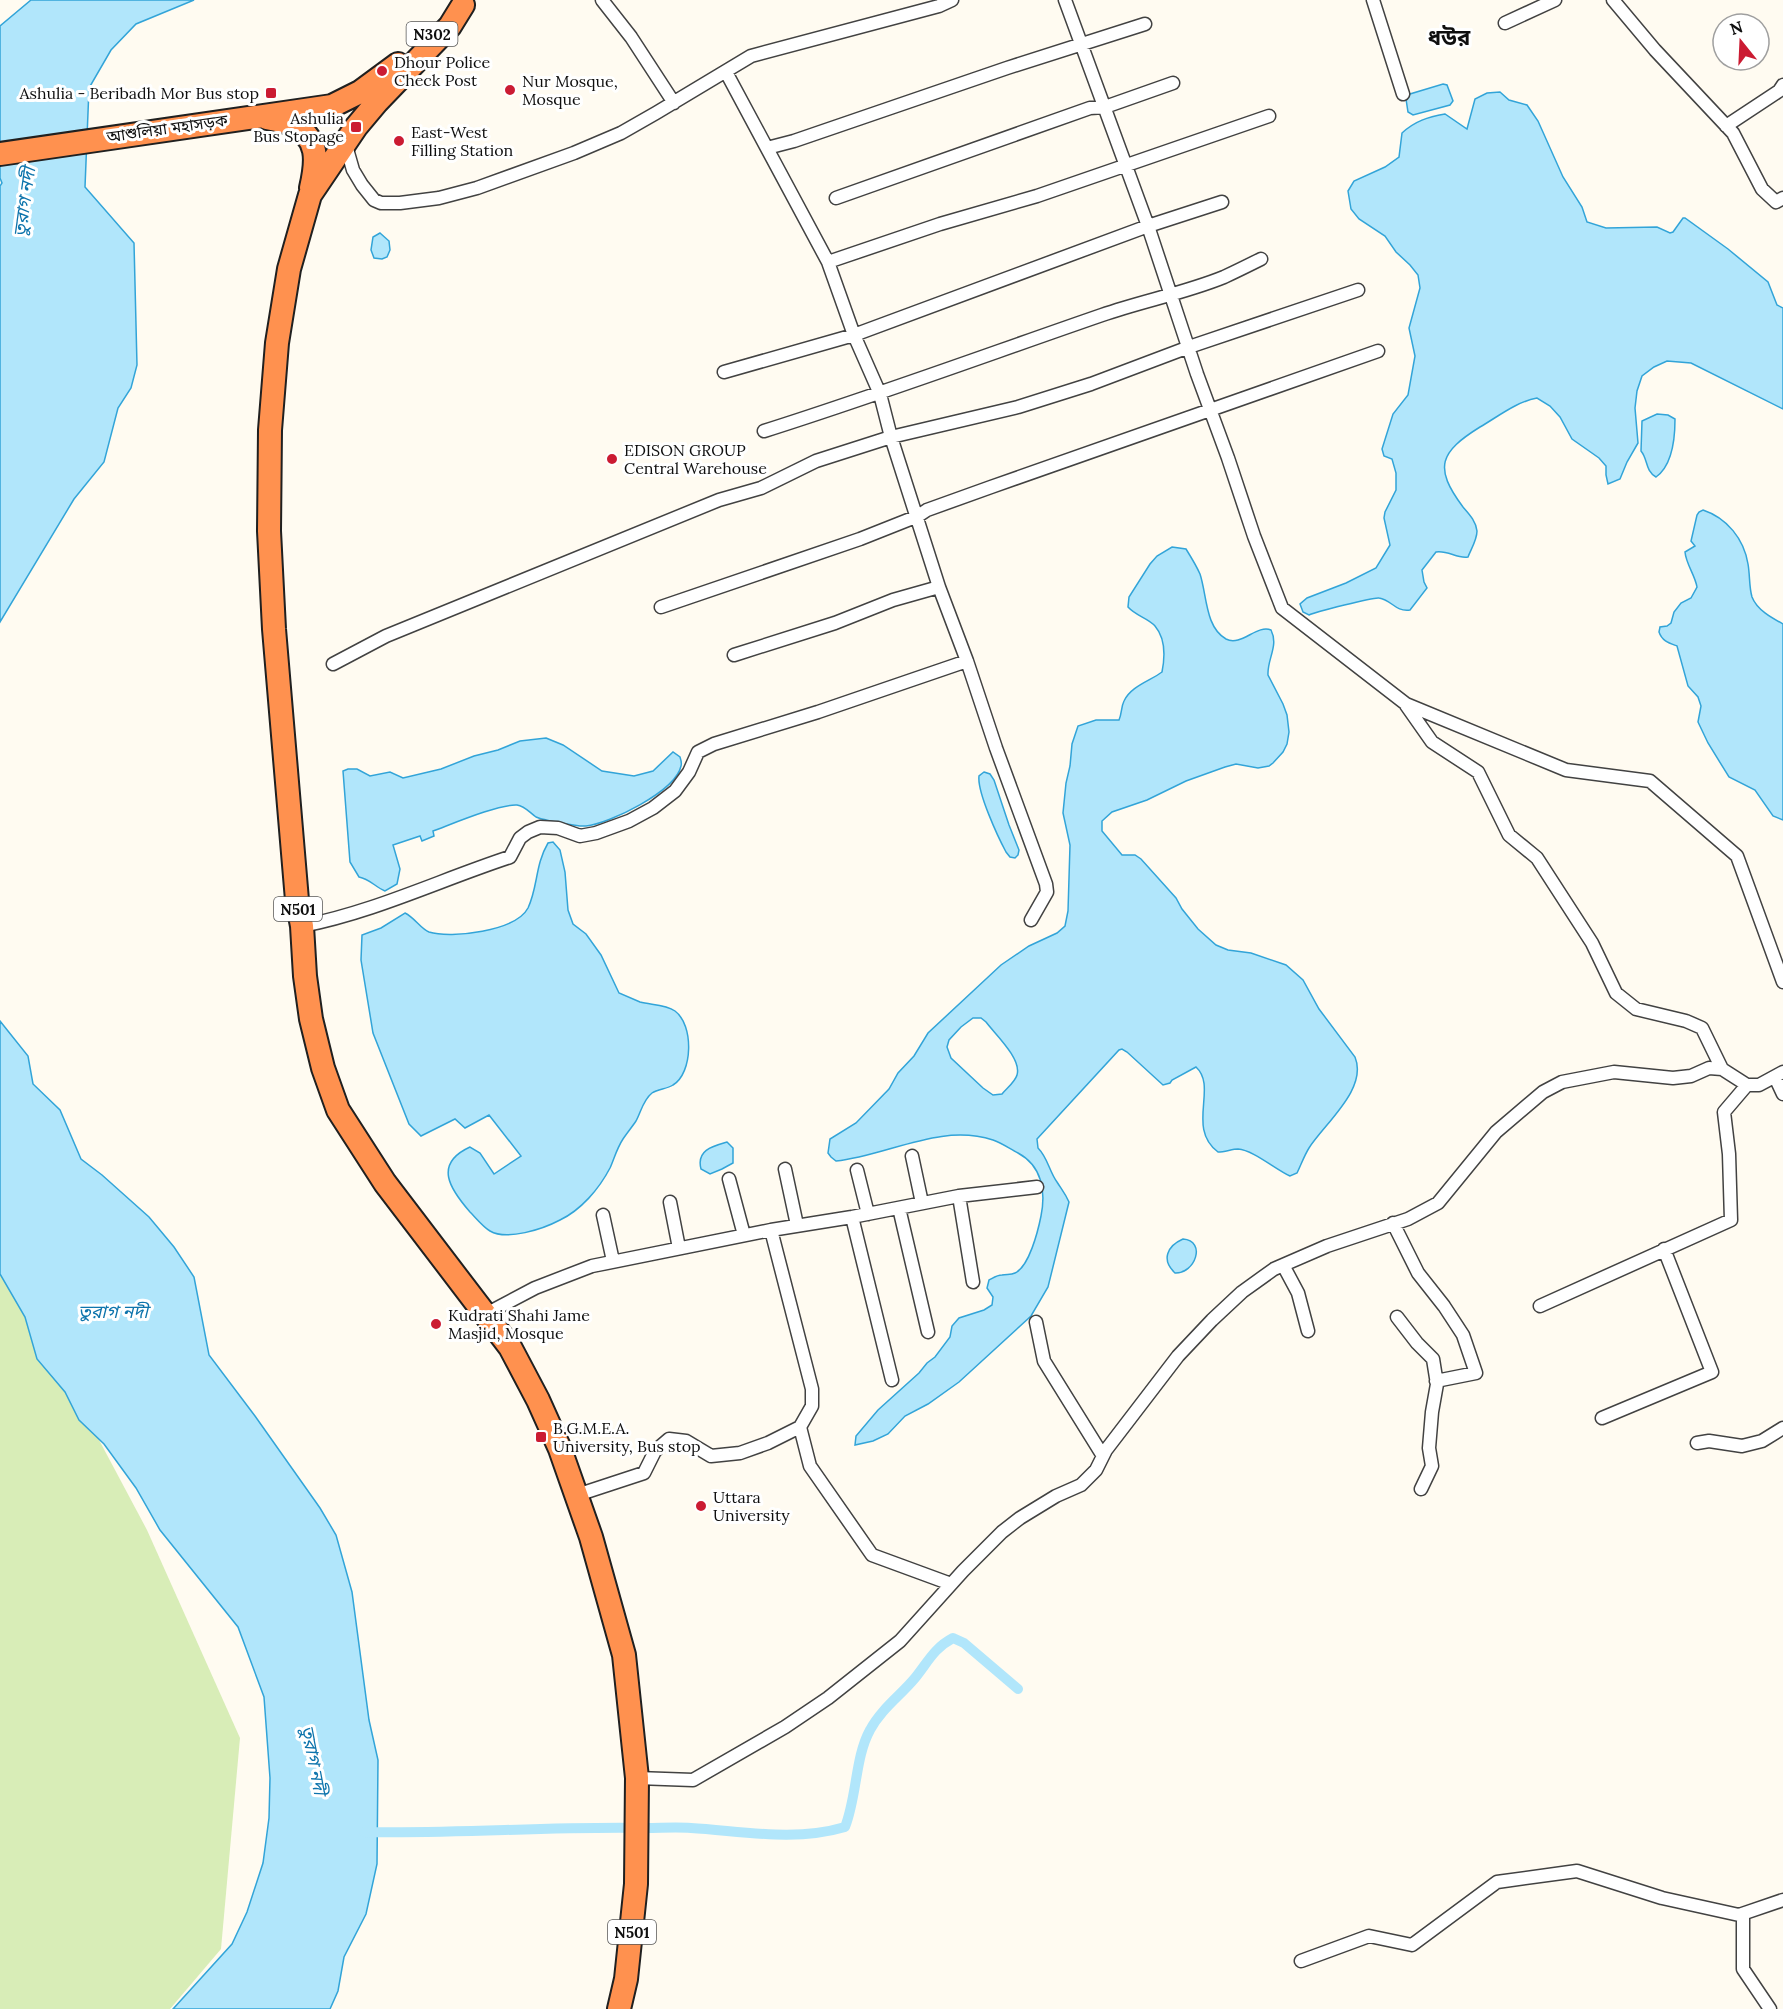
<svg xmlns="http://www.w3.org/2000/svg" width="1783" height="2009" font-family="Lora,'Noto Sans Bengali',serif">
	<style>
		.green { fill: #d8edb7 }
		.water { fill: #b1e6fb; stroke: #32a4d8; stroke-width: 1.5; fill-rule: evenodd }
		.lines { fill: none; stroke-linecap: round; stroke-linejoin: round }
		.canal { stroke: #b1e6fb; stroke-width: 10 }
		.street-casing { stroke: #424242; stroke-width: 15 }
		.highway-casing { stroke: #202020; stroke-width: 26 }
		.street { stroke: #fff; stroke-width: 12 }
		.highway { stroke: #ff914f; stroke-width: 22 }
		.poi-dot { fill: #cb1b32; stroke: #fff; stroke-width: 2 }
		.labels { text-anchor: middle; dominant-baseline: central; stroke-width: 6; stroke-linejoin: round; paint-order: stroke }
		.shield { fill: #fff; stroke: #575757; stroke-width: 1.5 }
		.shield-label { font-size: 15px; font-weight: bold; fill: #0f0f0f }
		.poi-label { font-size: 16px; fill: #0f0f0f; stroke: #fff; text-anchor: start }
		.street-label { font-size: 16px; fill: #0f0f0f; stroke: #fff }
		.water-label { font-size: 18px; font-style: italic; fill: #0d74ac; stroke: #fff }
		.district-label { font-size: 22px; font-weight: bold; fill: #0f0f0f; stroke: #fff }
	</style>
	<rect width="100%" height="100%" fill="#fffbf1"/>
	<path class="green" d="M0 1254 147 1530 240 1738 221 1949 170 2009H0Z"/>
	<path class="water" d="M31 0H194L136 24 111 50 89 88 85 187 134 243 137 365 131 388 118 408 104 462 74 499 0 622V186L2 183 0 178V26Z
		M1443 84 1447 85 1453 101 1450 105 1413 115 1408 112 1406 99 1410 94Z
		M1500 92 1509 100 1527 105 1538 121 1563 177 1582 207 1587 222 1606 228 1657 227 1670 233 1673 232 1683 218H1685L1728 249 1768 282 1777 305 1783 308V409L1691 363 1667 361 1654 367 1642 376 1637 391 1635 408 1638 443 1627 462 1620 479 1608 484 1606 475V466L1599 458 1572 439 1560 417 1550 406 1537 398C1516 402 1499 416 1480 427 1440 452 1433 467 1463 507 1469 514 1476 521 1477 531 1477 540 1471 549 1468 557 1457 559 1448 550 1436 552L1422 570 1424 582 1427 588 1410 610C1395 612 1392 600 1379 598 1374 597 1315 612 1309 615L1303 612 1300 604 1307 598 1346 583 1376 568 1390 545 1384 518 1385 512 1396 490V473L1392 459 1384 456 1382 449 1393 414 1408 395 1415 356 1409 328 1420 288 1418 275 1410 265 1396 252 1385 236 1359 219 1351 209 1348 191 1354 181 1385 167 1399 157 1402 133C1415 121 1428 117 1445 114L1467 129 1475 99 1487 93Z
		M380 233 389 241 390 250 387 257 382 259 374 258 371 250 373 237Z
		M1657 414 1668 415 1675 419C1675 437 1673 465 1656 477 1645 471 1648 459 1641 451L1642 421Z
		M1703 510C1727 518 1744 539 1748 564 1750 575 1749 587 1752 597 1757 610 1772 618 1783 624V820L1773 816 1755 790 1729 777 1708 743 1698 722 1701 706 1698 697 1688 686 1677 646C1669 643 1662 641 1659 632L1660 627 1667 626 1671 623 1674 612 1681 603 1691 598 1697 587C1695 575 1686 564 1685 552L1695 546 1691 541 1697 515 1699 512Z
		M1172 547 1186 549C1191 557 1196 565 1200 574 1207 595 1205 627 1226 639 1241 647 1257 624 1271 630 1279 646 1267 659 1268 675L1283 704 1287 715 1289 732 1287 744 1283 752 1273 763 1269 766 1258 768 1236 764 1225 767 1186 781 1147 800 1112 812 1102 821V831L1122 855H1135L1141 859 1176 898 1182 909 1198 929 1216 945 1228 950 1251 953 1286 965 1303 980 1319 1009 1355 1057C1368 1089 1325 1123 1309 1148 1304 1156 1301 1165 1297 1173L1290 1176C1275 1169 1253 1150 1238 1149 1232 1149 1225 1152 1218 1152 1186 1128 1218 1087 1196 1067L1172 1080 1170 1083 1163 1085 1127 1052 1122 1049 1119 1050 1037 1139 1038 1148C1048 1158 1049 1171 1057 1182 1062 1190 1065 1193 1069 1202L1048 1287 1031 1316 959 1382 928 1404 905 1416 888 1434 873 1441 855 1445 856 1436 878 1410 919 1373 927 1363 935 1357 950 1337 952 1326 959 1318 984 1310 992 1305 993 1297 987 1288 989 1280C993 1278 997 1275 1002 1275 1007 1274 1011 1275 1015 1273 1029 1267 1038 1231 1041 1216 1046 1191 1042 1166 1018 1153 1010 1149 1002 1143 993 1140 940 1123 889 1155 836 1161L831 1157 828 1153 830 1139 856 1123 889 1089 898 1073 914 1056 928 1033 1001 965 1029 946 1057 933 1065 926 1068 911 1070 845 1063 813 1066 783 1070 766 1072 744 1078 726 1096 720H1119C1122 713 1121 707 1124 701 1131 686 1150 681 1162 672 1165 657 1166 639 1155 626 1148 618 1136 616 1128 607L1129 597 1150 564 1157 556ZM973 1018H981L986 1022C995 1034 1022 1059 1017 1075 1015 1082 1007 1088 1002 1094L993 1095 983 1088 951 1058 947 1047 949 1040 961 1027Z
		M546 738 563 745 602 771 634 776 653 771 673 752 680 757C681 760 682 763 681 766 676 791 609 824 586 826 579 827 542 820 536 817 530 813 525 806 517 805 499 804 452 824 433 831L434 836 422 841 420 836 393 845 400 869 397 884 385 891C375 887 370 879 359 877L350 862 343 771 348 769H357L370 776 390 772 403 778 441 769 474 756 498 750 520 741Z
		M984 772 990 774 994 780 1009 825 1019 850 1018 855 1015 858 1010 857 1006 852C998 837 977 792 979 776Z
		M553 842 560 850 565 872 568 910 573 924 586 934 601 955 619 993C626 996 633 999 640 1002 651 1005 665 1004 675 1011 694 1025 693 1073 673 1085 667 1089 658 1089 652 1093 643 1100 641 1112 636 1121 632 1127 627 1133 623 1139 617 1148 614 1159 610 1168 599 1189 581 1210 560 1220 543 1229 507 1241 490 1231 483 1227 475 1217 470 1212 450 1189 433 1164 470 1147L480 1153 494 1174 521 1156 489 1115 465 1128 455 1119 421 1136 409 1124 373 1033 361 960 362 935 381 928 405 913C415 918 421 929 429 932 451 939 516 931 528 908 538 887 535 865 548 843Z
		M0 1021 28 1056 33 1084 60 1110 81 1159 102 1175 149 1217 174 1247 194 1277 209 1355 255 1416 320 1508 336 1535 352 1592 369 1720 378 1760 377 1864 366 1914 344 1957 338 1991 330 2009H173L232 1944 247 1912 263 1863 269 1818 270 1778 264 1697 238 1627 160 1530 136 1488 104 1444 79 1420 65 1392 37 1359 25 1317 0 1274Z
		M727 1142 733 1148V1163L722 1169 710 1174 701 1169C696 1150 713 1146 727 1142Z
		M1183 1239C1207 1241 1195 1274 1175 1273 1161 1260 1167 1246 1183 1239Z"/>
	<g class="lines">
		<path class="canal" d="M364 1832C458 1834 552 1826 646 1828 661 1828 676 1827 691 1828 742 1831 795 1842 845 1827 857 1797 855 1757 870 1730 881 1709 901 1695 915 1678 928 1662 934 1648 953 1638L964 1643 1018 1689"/>
		<defs>
			<path id="street" d="M602 0 631 37 674 103
				M1065 0 1148 226 1197 374 1228 458 1254 536 1282 608 1406 704 1566 770 1650 781 1737 856 1783 982
				M1373 0 1403 94
				M1613 0 1655 50 1733 133 1762 189 1776 202 1783 198
				M1505 23 1555 0
				M726 72 828 262 854 335 880 394 891 437 939 587 967 661 996 748 1046 884 1047 892 1031 920
				M1726 126 1779 91 1783 85
				M345 142 353 170 362 185 374 200 381 203H400L439 198 477 188 574 153 621 133 656 113 751 56 939 6 952 0
				M767 148 794 141 1007 68 1145 24
				M836 198 1090 108 1105 107 1173 83
				M828 262 940 224 1037 196 1269 116
				M724 372 854 335 1148 226 1222 202
				M764 431C878 395 989 354 1102 315 1142 301 1185 293 1224 277 1237 271 1249 265 1261 259
				M661 607 860 539 918 516 927 510 991 487 1378 351
				M734 655 835 623 893 600 939 587
				M333 664 386 636 719 500 761 488 816 461 891 437 1018 407 1091 384 1189 347 1358 290
				M1406 705 1432 742 1478 772 1509 835 1537 858 1592 943 1616 993 1636 1009 1686 1021 1702 1028 1722 1069
				M302 926C374 912 440 880 510 857L520 838 528 832 540 827 558 828 580 836 596 833 629 821 653 808 675 791 689 772 698 752 714 744 818 712 967 661
				M1775 1077 1783 1094
				M912 1156 922 1203
				M785 1169 797 1225
				M857 1170 868 1214
				M729 1179 744 1235
				M959 1196 973 1282
				M670 1202 679 1248
				M899 1208 928 1332
				M603 1215 613 1261
				M852 1217 892 1380
				M1393 1223 1418 1273 1444 1306 1463 1335 1476 1373 1436 1381
				M771 1230 812 1389V1406L800 1427
				M1283 1265 1298 1293 1308 1331
				M1540 1306 1731 1220 1729 1154 1724 1112 1747 1085
				M486 1314 535 1288 592 1266 771 1230 852 1217 959 1196 1037 1187
				M1397 1317 1417 1343 1433 1359 1437 1384 1432 1412 1429 1448 1432 1466 1421 1489
				M1036 1322 1044 1361 1103 1456
				M1602 1418 1712 1372 1664 1249
				M1697 1443 1709 1441 1742 1446 1762 1441 1783 1428
				M577 1495 644 1473 655 1451 669 1439 686 1441 711 1456 740 1453 768 1443 800 1427 810 1466 872 1555 951 1584
				M637 1778 693 1780 785 1727 828 1698 900 1641 963 1571 1002 1532 1020 1518 1056 1496 1081 1485 1096 1470 1106 1450 1178 1356 1212 1320 1242 1292 1274 1269 1327 1246 1408 1219 1438 1203 1496 1132 1543 1092 1562 1082 1614 1072 1673 1078 1691 1076 1709 1068 1722 1069 1747 1085H1759L1783 1072
				M1743 1914V1969L1770 2009
				M1301 1961 1369 1936 1412 1945 1497 1882 1577 1871 1662 1898 1739 1915 1783 1900"/>
			<path id="highway" d="M463 5 450 26 377 102 356 127 310 195 289 269 277 343 270 430 269 531 274 629 297 900 302 926 305 976 311 1019 323 1068 338 1110 385 1183 510 1347 538 1400 560 1449 591 1537 624 1655 637 1778 636 1884 626 1979 619 2009
				M267 118C275 120 284 121 291 124 320 137 317 162 311 188
				M0 154 332 106 360 92 398 64"/>
		</defs>
		<use href="#street" class="street-casing"/>
		<use href="#highway" class="highway-casing"/>
		<use href="#street" class="street"/>
		<use href="#highway" class="highway"/>
	</g>
	<g class="poi-dot">
		<circle cx="382" cy="71" r="6"/>
		<circle cx="510" cy="90" r="6"/>
		<rect x="265" y="87" width="12" height="12" rx="3"/>
		<rect x="350" y="121" width="12" height="12" rx="3"/>
		<circle cx="399" cy="141" r="6"/>
		<circle cx="612" cy="459" r="6"/>
		<circle cx="436" cy="1324" r="6"/>
		<rect x="535" y="1431" width="12" height="12" rx="3"/>
		<circle cx="701" cy="1506" r="6"/>
	</g>
	<g class="labels">
		<g class="shield">
			<rect x="406.5" y="22" width="51" height="24" rx="4.5"/>
			<rect x="274" y="897" width="48" height="24" rx="4.5"/>
			<rect x="608" y="1920" width="48" height="24" rx="4.5"/>
		</g>
		<g class="shield-label">
			<text x="432" y="34">N302</text>
			<text x="298" y="909">N501</text>
			<text x="632" y="1932">N501</text>
		</g>
		<g class="poi-label">
			<text x="394" y="62">Dhour Police<tspan x="394" dy="18">Check Post</tspan></text>
			<text x="522" y="81">Nur Mosque,<tspan x="522" dy="18">Mosque</tspan></text>
			<text x="259" y="93" text-anchor="end">Ashulia - Beribadh Mor Bus stop</text>
			<text x="344" y="118" text-anchor="end">Ashulia<tspan x="344" dy="18">Bus Stopage</tspan></text>
			<text x="411" y="132">East-West<tspan x="411" dy="18">Filling Station</tspan></text>
			<text x="624" y="450">EDISON GROUP<tspan x="624" dy="18">Central Warehouse</tspan></text>
			<text x="448" y="1315">Kudrati Shahi Jame<tspan x="448" dy="18">Masjid, Mosque</tspan></text>
			<text x="553" y="1428">B.G.M.E.A.<tspan x="553" dy="18">University, Bus stop</tspan></text>
			<text x="713" y="1497">Uttara<tspan x="713" dy="18">University</tspan></text>
		</g>
		<g class="street-label">
			<text transform="translate(167 128) rotate(-8)">আশুলিয়া মহাসড়ক</text>
		</g>
		<g class="water-label">
			<text transform="translate(24 202) rotate(-82)">তুরাগ নদী</text>
			<text x="113" y="1311">তুরাগ নদী</text>
			<text transform="translate(314 1760) rotate(79)">তুরাগ নদী</text>
		</g>
		<g class="district-label">
			<text x="1449" y="37">ধউর</text>
		</g>
	</g>
	<g transform="translate(1741 42) rotate(342)"><circle r="28" fill="#ffffff" stroke="#9f9f9f" stroke-width="1.5"/>
	<path d="M0-4.5L10 22L0 15L-10 22Z" fill="#cb1b32"/>
	<text y="-9" font-size="16" font-weight="bold" text-anchor="middle" fill="#0f0f0f">N</text>
	</g>
</svg>
